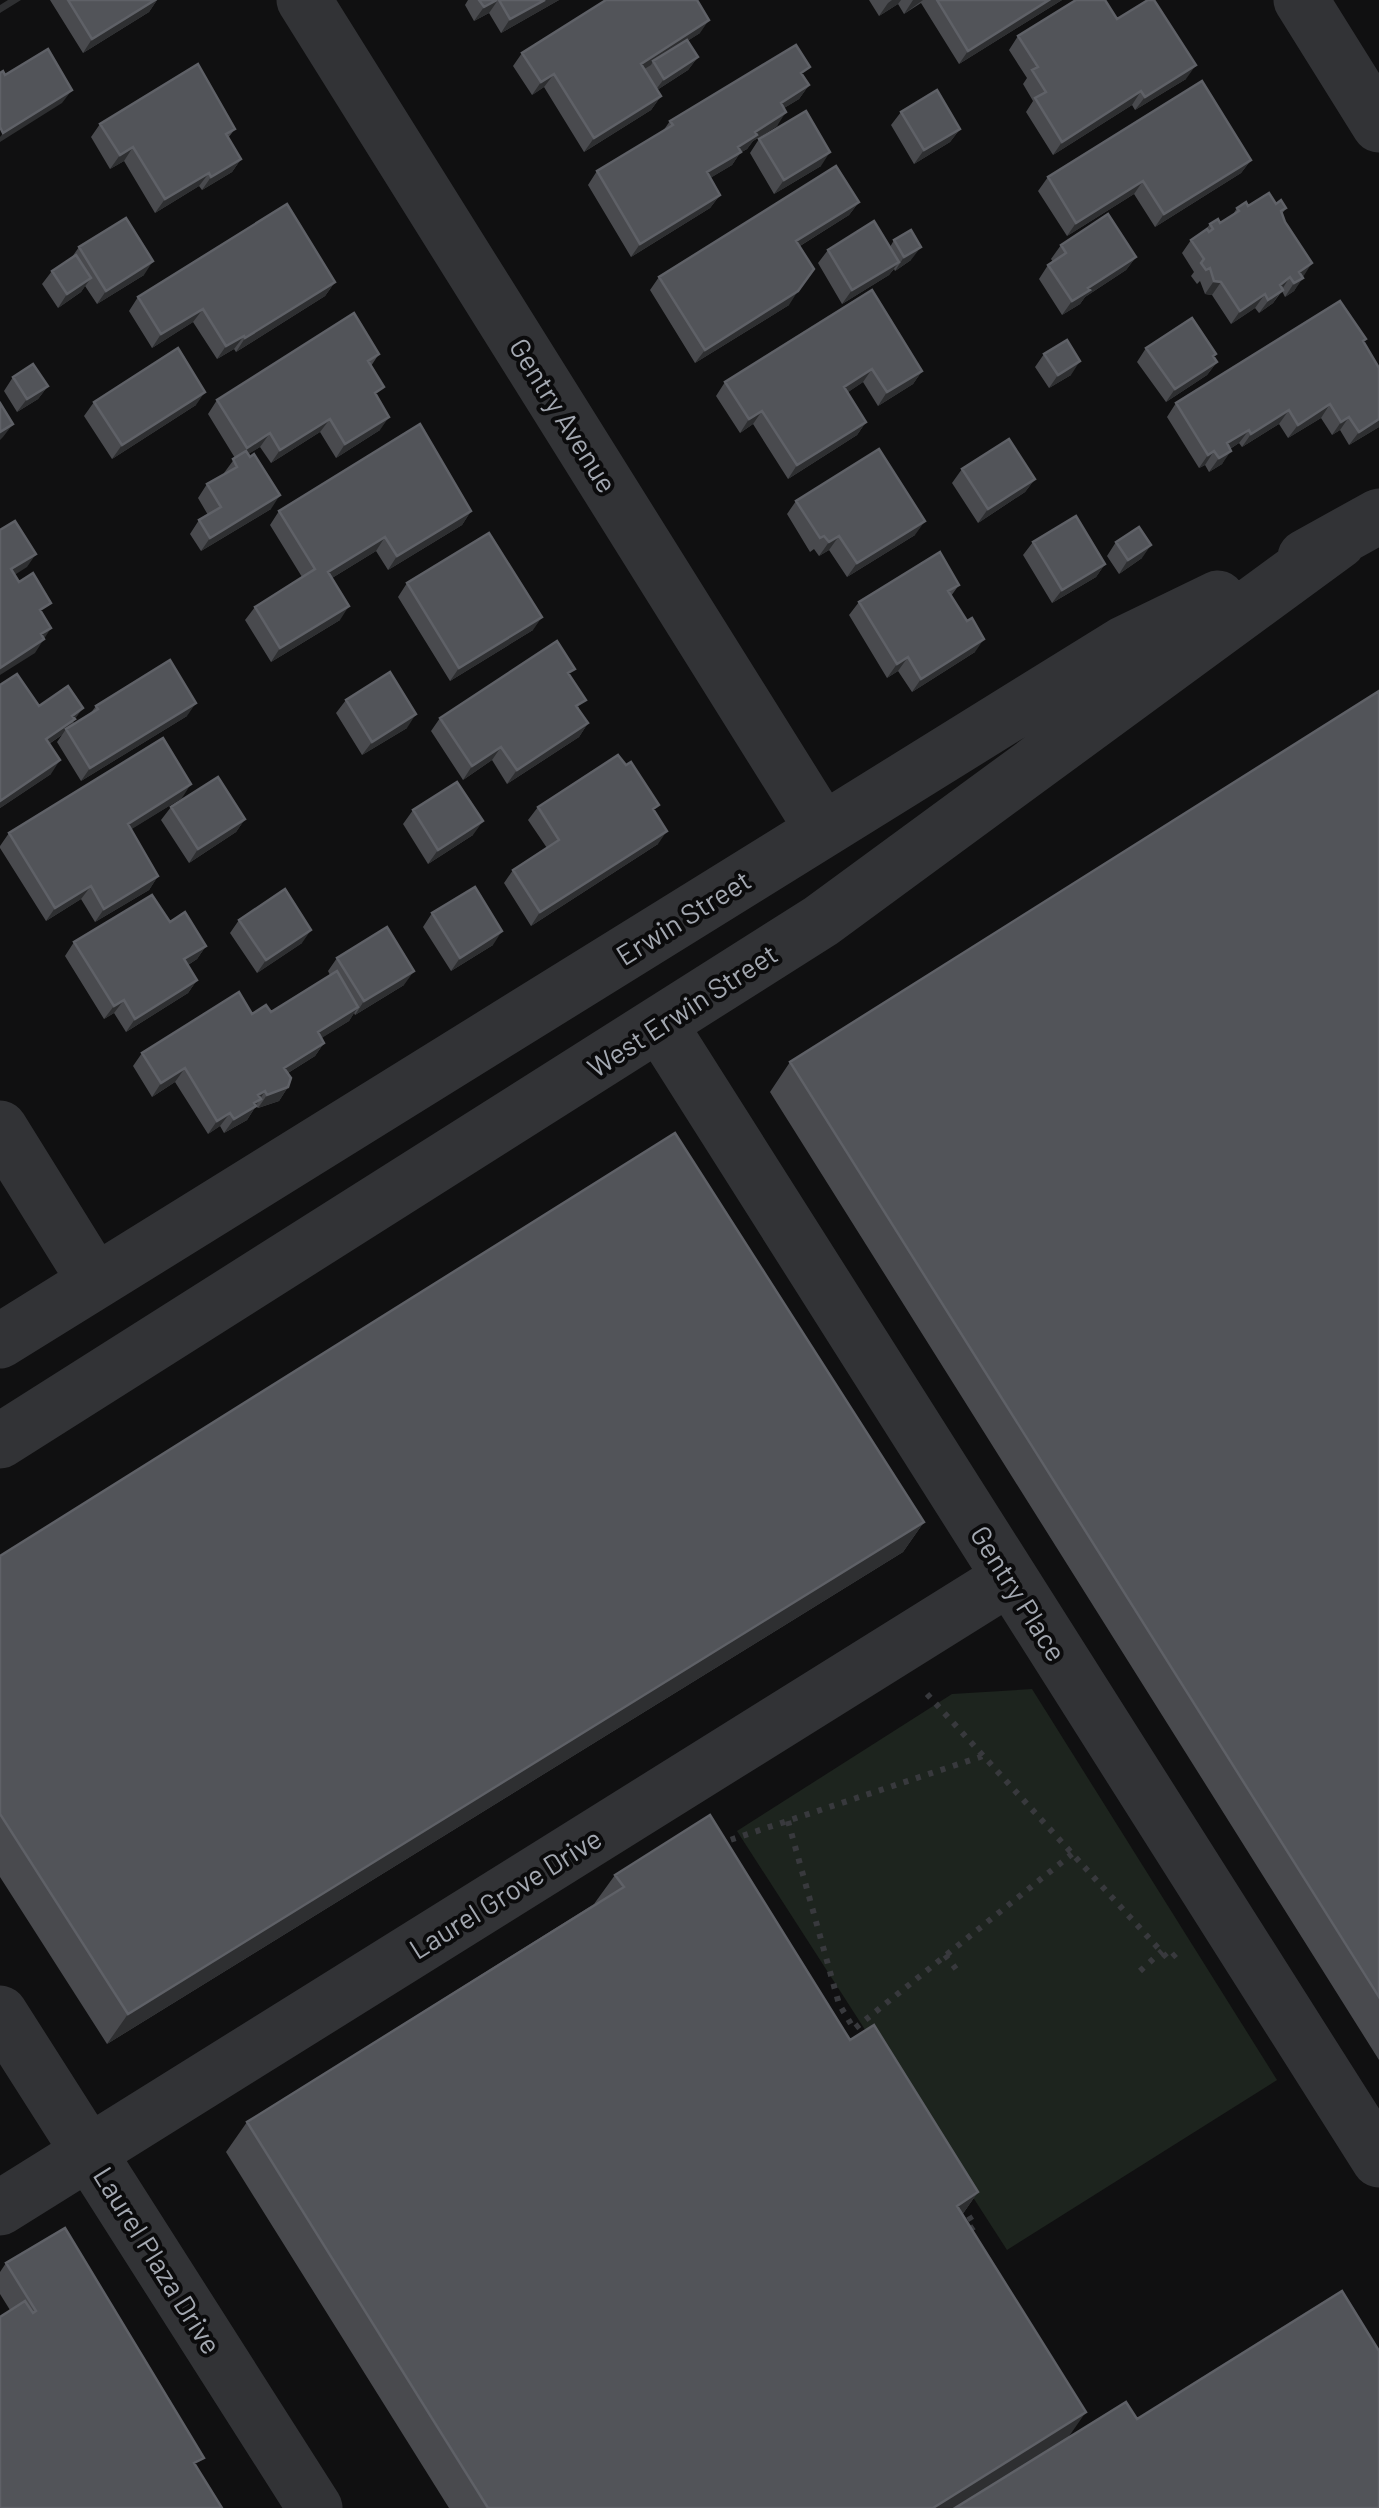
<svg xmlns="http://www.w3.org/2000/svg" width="1379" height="2508" font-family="Barlow,sans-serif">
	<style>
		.park { fill: #1d241e }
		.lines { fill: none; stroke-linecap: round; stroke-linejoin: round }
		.path { stroke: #38393d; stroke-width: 6; stroke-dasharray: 5 8; stroke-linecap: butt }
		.minor { stroke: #323336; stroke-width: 55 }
		.wall { fill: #494a4e }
		.shaded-wall { fill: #2e2f31 }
		.building { fill: #525459; stroke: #5f6167; stroke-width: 2.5 }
		.labels { text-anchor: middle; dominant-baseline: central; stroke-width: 8; stroke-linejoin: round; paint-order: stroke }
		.street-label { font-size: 28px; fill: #a3a8b1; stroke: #0b0b0c }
	</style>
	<rect width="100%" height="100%" fill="#101011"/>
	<path class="park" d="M1032 1689 1277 2080 1007 2250 737 1831 952 1694Z"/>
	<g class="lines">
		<path class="path" d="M927 1694 1169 1960 1179 1951
			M788 1821 839 2004 854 2029 1072 1854
			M721 1837 724 1842 983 1756
			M945 1955 956 1969
			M1140 1971 1162 1951
			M962 2205 975 2226 965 2233"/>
		<path class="minor" d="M304 0 823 830
			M1301 0 1379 125
			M1305 557 1379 516
			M660 1025 1379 2160
			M0 1128 95 1281
			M0 1341 1123 644 1218 598
			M0 1441 821 921 1339 541
			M0 2013 315 2508
			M0 2208 1009 1578"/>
	</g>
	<path class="wall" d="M50 0H157L149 12 83 53Z
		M468 0H559L501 33 489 13 474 21 465 5Z
		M869 0H1062L959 64 921 3 904 14 898 4 879 16Z
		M1117 19 1186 79 1135 110 1132 105 1053 155 1026 112 1033 101 1023 84 1027 78 1009 50 1018 36Z
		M700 33 687 41 698 57 688 70 657 90 661 96 651 110 584 152 544 87 532 95 513 66 522 53Z
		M803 76 809 85 799 99 784 108 777 126 753 141 747 149 740 153 732 165 710 178 720 195 710 208 631 257 588 185 597 171 663 131 670 121Z
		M901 112 960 129 950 142 914 164 891 125Z
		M100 124 235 129 228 138 241 159 232 172 202 190 199 186 155 213 124 161 110 169 91 137Z
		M759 139 821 166 774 194 750 153Z
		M1251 160 1241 173 1155 227 1134 194 1067 236 1038 191 1048 177Z
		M859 202 849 215 800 246 789 305 695 363 650 290 659 277Z
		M1276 204 1286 208 1282 214 1302 277 1294 291 1285 297 1282 291 1273 303 1259 313 1255 308 1231 324 1212 295 1205 294 1200 281 1197 284 1191 276 1194 272 1182 253 1191 240 1205 230 1210 224 1220 223 1232 216 1237 208Z
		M894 240 911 260 895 271 894 269 889 275 842 304 818 263 828 250 890 247Z
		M1061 245 1136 257 1126 270 1085 297 1080 304 1062 315 1039 279 1048 265 1053 262 1051 259Z
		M79 247 144 275 97 304 85 286 81 292 58 308 42 284 52 271 72 257Z
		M335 282 325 296 236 352 234 349 217 359 193 322 152 348 129 311 138 297Z
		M872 290 922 371 913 384 878 406 863 382 848 392 866 422 857 435 788 479 753 424 740 433 716 396 725 382Z
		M1366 339 1364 342 1379 368V427L1349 445 1340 430 1332 435 1321 418 1288 438 1279 424 1242 447 1239 443 1230 449 1222 464 1209 472 1205 465 1199 468 1167 417 1176 403Z
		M1146 348 1216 354 1214 357 1217 362 1207 375 1166 402 1137 362Z
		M379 354 371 366 377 397 380 430 336 458 320 432 271 463 260 447 248 454 271 509 201 551 190 534 199 520 208 515 198 498 207 484 224 474V473L235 458 208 414 217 400Z
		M1044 354 1071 375 1049 388 1035 367Z
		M13 377 48 386 38 399 17 412 4 391Z
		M94 402 196 405 112 459 84 416Z
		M962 469 1035 479 1025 492 978 523 952 483Z
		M796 501 915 535 847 577 829 550 819 556 814 549 810 552 787 514Z
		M279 511H471L462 525 388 570 376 551 332 578 340 620 271 662 245 620 255 607 302 577 270 525Z
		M1033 542 1105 564 1096 577 1052 603 1023 555Z
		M1116 542 1142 558 1119 574 1107 556Z
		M407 583 533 630 450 681 398 597Z
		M959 585 951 596 975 652 912 692 898 671 887 678 849 615 859 602Z
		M570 676 579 709 588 723 579 737 507 784 492 760 463 780 431 731 440 718Z
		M0 685 39 706 74 722 69 727 90 714 96 706 187 716 81 781 57 742 62 735 49 744 51 774 0 808Z
		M1379 691V2060L770 1092 790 1062Z
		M346 700 407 728 362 755 336 713Z
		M182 798 131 829 158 876 149 890 95 922 81 899 46 921 0 848V846L9 833Z
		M171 807 245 819 236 832 189 863 161 820Z
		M538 807 655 812 658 844 531 926 504 883 513 870 547 848 528 820Z
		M413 810 473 835 428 864 403 824Z
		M432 913 493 945 451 971 423 927Z
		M239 920 302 943 257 973 230 933Z
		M170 922 206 946 197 959 188 965 197 980 188 993 126 1032 114 1013 104 1019 65 956 74 942Z
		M337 958 404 985 355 1015 354 1013 349 1021 321 1038 324 1043 315 1056 288 1073V1087L279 1101 258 1108 256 1106 247 1120 224 1133 220 1126 208 1134 175 1082 152 1097 133 1066 142 1053 252 1014 271 1012 330 975 328 971Z
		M924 1522 903 1552 107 2044 0 1877V1556Z
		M615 1875 850 2040 978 2192 962 2215 1068 2438 1137 2419 1379 2508H449L226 2152 247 2122 594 1904Z
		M6 2263 197 2468 10 2310 0 2294V2272Z"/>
	<path class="shaded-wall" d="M8 0H21L0 13V5Z
		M155 0H157L149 12 83 53 92 39Z
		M498 0 489 13 474 21 484 7Z
		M545 0H559L501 33 510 19Z
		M892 0H901L898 4 879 16 888 3Z
		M913 0H923L904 14Z
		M1049 0H1062L959 64 968 51Z
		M709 20 700 33 654 63 653 61 651 65 631 77 641 64Z
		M698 57 688 70 654 92 664 79Z
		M1196 65 1186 79 1135 110 1145 97Z
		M554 74 544 87 532 95 541 82Z
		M809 85 799 99 771 116 781 103Z
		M72 90 62 103 0 142V137L3 133Z
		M1141 91 1132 105 1053 155 1062 142Z
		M661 96 651 110 584 152 594 138Z
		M786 112 777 126 753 141 747 149 740 153 732 165 697 186 707 172 755 132Z
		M960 129 950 142 914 164 924 150Z
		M133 147 124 161 110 169 120 155Z
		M830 152 821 166 774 194 784 180Z
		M241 159 232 172 202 190 211 177Z
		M1251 160 1241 173 1155 227 1164 214Z
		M209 173 199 186 155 213 165 199Z
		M1143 181 1134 194 1067 236 1076 223Z
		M720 195 710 208 631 257 640 244Z
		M859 202 849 215 787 254 796 241Z
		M921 247 911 260 895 271 904 257Z
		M1136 257 1126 270 1085 297 1080 304 1062 315 1072 301 1088 288Z
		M153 261 144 275 97 304 106 291Z
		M899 262 889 275 842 304 852 290Z
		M1312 263 1303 277 1299 272Z
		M1290 277 1273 303 1259 313 1280 285Z
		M91 278 81 292 58 308 67 294Z
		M1303 278 1294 291 1285 297 1294 283Z
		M1214 281 1221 282 1212 295 1205 294Z
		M335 282 325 296 236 352 245 338Z
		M798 291 789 305 695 363 705 350Z
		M1265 294 1255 308 1231 324 1240 311Z
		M203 309 193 322 152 348 161 334Z
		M244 336 234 349 217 359 226 346Z
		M1080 361 1071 375 1049 388 1058 375Z
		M1217 362 1207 375 1166 402 1175 389Z
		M872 369 863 382 835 401 844 387Z
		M922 371 913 384 878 406 887 392Z
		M48 386 38 399 17 412 27 399Z
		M205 392 196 405 112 459 122 445Z
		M1330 404 1321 418 1288 438 1298 425Z
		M1289 410 1279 424 1242 447 1251 434Z
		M762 411 753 424 740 433 749 419Z
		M389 417 380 430 336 458 345 444Z
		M1349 417 1340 430 1332 435 1341 422Z
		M330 419 320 432 271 463 280 450Z
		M1379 419V427L1349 445 1359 432Z
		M866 422 857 435 788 479 797 465Z
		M13 424 3 437 0 440V432Z
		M1249 430 1239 443 1217 457 1227 443Z
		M270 433 260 447 237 461 247 448Z
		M1214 451 1205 465 1199 468 1208 455Z
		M1231 451 1222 464 1209 472 1219 458Z
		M1035 479 1025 492 978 523 988 509Z
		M280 495 271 509 201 551 210 538Z
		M471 511 462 525 388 570 397 556Z
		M925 521 915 535 847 577 857 563Z
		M839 536 829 550 819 556 829 542Z
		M385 537 376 551 319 586 328 572Z
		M1151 545 1142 558 1119 574 1128 560Z
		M36 554 27 567 2 583 11 569Z
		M1105 564 1096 577 1052 603 1062 590Z
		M349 606 340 620 271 662 280 648Z
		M542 617 533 630 450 681 459 668Z
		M51 628 35 653 0 675V668Z
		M984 639 975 652 912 692 921 679Z
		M908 657 898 671 887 678 897 664Z
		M196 703 187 716 81 781 90 768Z
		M83 708 67 730 66 729 62 735 36 752 46 739 72 716Z
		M416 714 407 728 362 755 372 742Z
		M588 723 579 737 507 784 517 770Z
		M501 747 492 760 463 780 472 766Z
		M60 760 51 774 0 808V801Z
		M191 784 182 798 119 837 128 824Z
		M245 819 236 832 189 863 198 849Z
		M483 821 473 835 428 864 438 850Z
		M667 831 658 844 531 926 540 912Z
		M158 876 149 890 95 922 104 909Z
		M91 886 81 899 46 921 55 908Z
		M311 930 302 943 257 973 266 960Z
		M502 931 493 945 451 971 460 958Z
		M206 946 197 959 175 973 184 959Z
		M414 971 404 985 355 1015 364 1001Z
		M197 980 188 993 126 1032 135 1019Z
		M124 1000 114 1013 104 1019 114 1006Z
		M358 1007 349 1021 309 1046 318 1032Z
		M324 1043 315 1056 275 1081 284 1068Z
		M185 1068 175 1082 152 1097 161 1083Z
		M288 1087 279 1101 258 1108 267 1095Z
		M265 1091 247 1120 224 1133 234 1119 258 1095Z
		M230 1113 220 1126 208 1134 217 1121Z
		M924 1522 903 1552 107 2044 128 2014Z
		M978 2192 957 2222V2206Z
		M1086 2412 1065 2442 960 2508H933Z"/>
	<path class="building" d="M68 0H155L92 39Z
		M479 0H497L484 7Z
		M499 0H545L510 19Z
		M606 0H697L709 20 641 64 661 96 594 138 554 74 541 82 522 53Z
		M937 0H1049L968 51Z
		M1076 0H1105L1117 19 1148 0H1154L1196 65 1145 97 1141 91 1062 142 1035 98 1046 92 1032 70 1038 67 1018 36Z
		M687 40 698 57 664 79 653 61Z
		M796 45 810 67 801 73 809 85 781 103 786 112 755 132 757 135 738 147 741 152 707 172 720 195 640 244 597 171 673 125 670 121Z
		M48 49 72 90 3 133 0 127V73L3 71 5 75Z
		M198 64 235 129 226 134 241 159 211 177 209 173 165 199 133 147 120 155 100 124Z
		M1202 81 1251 160 1164 214 1143 181 1076 223 1048 177Z
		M937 90 960 129 924 150 901 112Z
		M806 111 830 152 784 180 759 139Z
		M836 166 859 202 796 241 814 269 798 291 705 350 659 277Z
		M1269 193 1276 204 1281 200 1286 208 1281 211 1285 222 1312 263 1299 272 1303 278 1294 283 1290 277 1280 285 1283 290 1268 300 1265 294 1240 311 1221 282 1214 281 1210 268 1206 270 1201 263 1204 259 1191 240 1207 229 1209 232 1213 229 1210 224 1218 219 1220 223 1239 211 1237 208 1246 202 1248 206Z
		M287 204 335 282 245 338 244 336 226 346 203 309 161 334 138 297Z
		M1108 214 1136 257 1088 288 1090 290 1072 301 1048 265 1066 253 1061 245Z
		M126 218 153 261 106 291 79 247Z
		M874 221 899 262 852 290 828 250Z
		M911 230 921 247 904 257 894 240Z
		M76 255 91 278 67 294 52 271Z
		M872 290 922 371 887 392 872 369 844 387 866 422 797 465 762 411 749 419 725 382Z
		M1340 301 1366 339 1363 341 1379 368V419L1359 432 1349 417 1341 422 1330 404 1298 425 1289 410 1251 434 1249 430 1227 443 1231 451 1219 458 1214 451 1208 455 1176 403Z
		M354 313 379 354 368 361 384 387 375 393 389 417 345 444 330 419 280 450 270 433 247 448 217 400Z
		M1192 318 1216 354 1213 356 1217 362 1175 389 1146 348Z
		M1067 340 1080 361 1058 375 1044 354Z
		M178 348 205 392 122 445 94 402Z
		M33 364 48 386 27 399 13 377Z
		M0 403 13 424 0 432Z
		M420 424 471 511 397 556 385 537 328 572 349 606 280 648 255 607 315 569 279 511Z
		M1009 439 1035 479 988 509 962 469Z
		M879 449 925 521 857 563 839 536 829 542 824 536 820 538 796 501Z
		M246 451 250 457 254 454 280 495 210 538 199 520 221 507 207 484 237 467 233 459Z
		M1076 516 1105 564 1062 590 1033 542Z
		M15 521 36 554 11 569 19 582 33 573 51 603 40 610 51 628 41 634 44 639 0 668V530Z
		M1139 527 1151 545 1128 560 1116 542Z
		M489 533 542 617 459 668 407 583Z
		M940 552 959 585 948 591 967 621 972 618 984 639 921 679 908 657 897 664 859 602Z
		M557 641 575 669 568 673 586 700 576 706 588 723 517 770 501 747 472 766 440 718Z
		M170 660 196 703 90 768 66 729 98 709 96 706Z
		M390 672 416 714 372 742 346 700Z
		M17 674 39 706 68 686 83 708 72 716 75 719 46 739 60 760 0 801V685Z
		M1379 691V1997L790 1062Z
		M163 738 191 784 128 824 158 876 104 909 91 886 55 908 9 833Z
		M618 755 626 765 631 762 659 805 653 809 667 831 540 912 513 870 559 840 538 807Z
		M218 777 245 819 198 849 171 807Z
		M457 782 483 821 438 850 413 810Z
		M475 887 502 931 460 958 432 913Z
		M285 889 311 930 266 960 239 920Z
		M152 895 170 922 185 912 206 946 184 959 197 980 135 1019 124 1000 114 1006 74 942Z
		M387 927 414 971 364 1001 337 958Z
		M337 971 358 1007 318 1032 324 1043 284 1068 291 1078 288 1087 267 1095 265 1091 258 1095 261 1099 254 1103 256 1106 234 1119 230 1113 217 1121 185 1068 161 1083 142 1053 239 992 252 1014 266 1005 271 1012Z
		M675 1133 924 1522 128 2014 0 1814V1556Z
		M710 1815 850 2040 874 2025 978 2192 957 2206 1086 2412 933 2508H488L247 2122 624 1887 615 1875Z
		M65 2228 204 2458 194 2463 222 2508H0V2317L25 2301 33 2313 36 2311 6 2263Z
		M1342 2291 1379 2351V2508H955L1126 2402 1137 2419Z"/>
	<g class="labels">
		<g class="street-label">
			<text transform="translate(564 415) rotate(58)">Gentry Avenue</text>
			<text transform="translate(683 917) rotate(-32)">Erwin Street</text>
			<text transform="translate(682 1010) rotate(-33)">West Erwin Street</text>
			<text transform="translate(1019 1593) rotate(58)">Gentry Place</text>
			<text transform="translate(505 1893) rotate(-32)">Laurel Grove Drive</text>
			<text transform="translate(158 2260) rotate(58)">Laurel Plaza Drive</text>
		</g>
	</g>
</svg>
